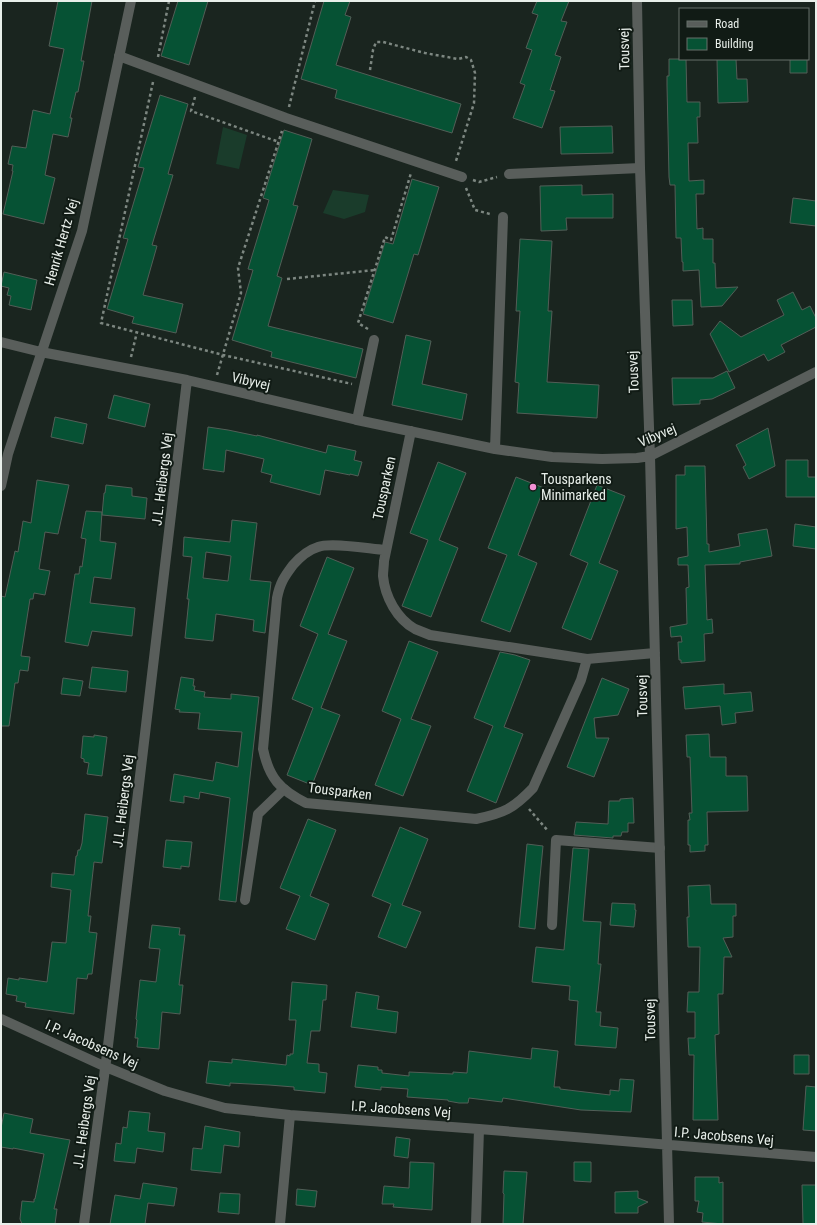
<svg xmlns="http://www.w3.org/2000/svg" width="817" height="1225" font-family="'Roboto Condensed',sans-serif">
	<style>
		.green { fill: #1a3c2b }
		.building { fill: #065234; stroke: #525e57; fill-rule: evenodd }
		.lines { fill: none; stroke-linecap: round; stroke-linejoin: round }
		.path { stroke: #7d8781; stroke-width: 2.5; stroke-dasharray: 3 3; stroke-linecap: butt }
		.service { stroke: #595e5b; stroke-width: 10 }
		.minor { stroke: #595e5b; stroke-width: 10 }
		.poi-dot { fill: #f391d5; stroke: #111b15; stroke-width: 1.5 }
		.labels { text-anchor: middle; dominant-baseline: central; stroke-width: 4; stroke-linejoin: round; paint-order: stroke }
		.street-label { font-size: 14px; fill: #e8efea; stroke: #111b15 }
		.poi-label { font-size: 14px; fill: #e8efea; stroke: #111b15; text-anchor: start }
	</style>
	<rect width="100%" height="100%" fill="#1a251f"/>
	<path class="green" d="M223 127 247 135 239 169 216 164Z
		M333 190 369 195 365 212 344 219 323 213Z"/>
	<path class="building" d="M58 1H92L81 61H84L78 92H76L70 118H72L68 137 53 134 45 175 55 178 44 224 3 214 13 171H12L13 165 8 164 12 146 26 148 33 110 50 114 64 49 49 46Z
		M178 1H208L189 65 161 56Z
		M324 1H350L345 15 351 17 336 65 461 104 452 133 335 98 337 90 301 79Z
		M537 1H569L561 21 567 22 555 55 561 57 550 90 555 91 542 128 513 118 525 85 520 83 532 50 526 48 538 15 532 13Z
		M669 59H686L687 102H700V117H697L698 143H688L689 181 704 180V194H696L697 229 703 228V239H713V263H715L716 288 738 287 722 306 701 307 699 270 683 271V262H682L681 238H676L675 185H670L669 177 667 85V76H669Z
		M717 59H736L737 79H747L748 102 718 103Z
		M790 59H807V73H790Z
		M160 95 188 104 168 174 173 175 152 245 157 246 143 295 183 304 176 333 132 323 134 317 107 309 128 239 123 238 144 168 138 167Z
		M612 126 613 153 561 154 560 127Z
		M284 130 312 139 293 205 298 206 277 276 282 278 268 326 363 349 356 378 271 357 272 352 232 340 253 270 248 269 269 200 263 198Z
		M412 179 439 187 418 255 414 254 393 323 363 314 385 242 393 244Z
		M582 185V195L613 194V218H566L567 230 541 231 540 186Z
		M793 198 816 201V226L790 223Z
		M520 239 552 241 548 311H552L547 382 599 385 597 418 517 413 519 383 515 382 520 311H516Z
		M4 272 37 280 31 310 9 305 11 296 7 295 9 288 1 286Z
		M793 292 802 310 810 306 816 318V327L781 345 785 352 768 361 764 354 729 372 710 334 720 321 741 337 784 315 777 300Z
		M672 300H692L693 325 673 326Z
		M406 335 431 341 422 384 467 394 462 420 392 405Z
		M727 371 735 388 712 399 700 400V404L673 405 672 378H713Z
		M114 395 150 404 145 427 108 418Z
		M55 417 87 424 83 444 51 437Z
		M208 427 228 430 257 436V435L326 453 328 445 356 451 354 460 362 462 358 476 350 474V475L325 470 320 495 270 482 272 475 261 472 264 459 226 450 224 472 203 469Z
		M768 428 775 466 749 479 743 467 746 465 736 445Z
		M786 460H808V477H816V497H786Z
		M438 462 466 473 439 540 458 548 431 617 402 606 428 540 410 533Z
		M685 466H705L707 544H709V552L740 546 738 534 767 529 772 556 740 562V564L705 565 707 620 712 619 713 633 704 634 705 661 681 663V660H679L678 642H682L681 636 671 637 670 627 687 624 686 588 689 587 688 565H678V558L688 556 687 527 676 529V475H685Z
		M516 477 544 488 518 555 537 563 510 632 481 621 507 555 488 548Z
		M37 480 69 485 58 534 45 532 39 569 50 571 45 595 34 593 33 599H30L21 656 30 657 28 671 20 670 18 683H15L9 726H1V596L5 597 15 551 18 552 23 521 31 523Z
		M106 485 132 488V496L147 498 145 519 102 515 104 493H105Z
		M597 485 625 496 599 563 618 571 591 640 562 628 588 563 570 555Z
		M86 511 102 512 100 541 116 543 111 579 94 577 90 603 135 608 132 636 92 631 88 646 65 642 75 574H79L80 566 82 567 86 539 81 538Z
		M232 520 257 523 250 580 271 582 265 633 253 631 254 620 216 614 213 641 185 638 189 599H187L192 557 183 556 184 537 230 542ZM206 552 231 556 228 581 203 578Z
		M795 524 816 527V549L793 546Z
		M327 557 354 568 328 634 347 641 321 708 340 715 312 785 287 775 313 708 292 699 318 634 300 626Z
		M409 641 438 652 411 719 431 726 403 796 375 785 401 719 382 711Z
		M500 652 515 655 530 660 504 727 523 734 496 803 467 791 493 726 474 718Z
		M92 667 128 671 126 692 89 688Z
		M181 677 194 679 193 686H195L194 690 205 692 204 697 231 699V694L259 697 236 902 219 900 230 798 200 792 199 799 184 796V803L170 801 174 774 213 781 216 762 238 767 242 732 198 729 200 713 179 712 180 710 175 709Z
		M63 678 83 681 80 696 61 694Z
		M602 678 629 689 618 715 594 718 596 738H609L594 777 567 767Z
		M724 684V694L751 692 753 711 735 713 736 723 722 725 720 706 685 709 683 687Z
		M709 734 710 757H726V776H747L748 811 707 812 708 845H705V851L690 852V845H688V820H690L689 813H692L690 757H687L686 735Z
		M94 735 107 737 102 776 87 774 89 763 84 762V759L81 758 83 736 94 737Z
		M633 798 634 823H628V832H622L621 836H613V838L574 835 576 822 608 824 609 801H620V799Z
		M85 814 108 817 102 863 94 862 88 916H91L89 932 97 933 92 974H88L87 979 77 978 74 1014 25 1007 26 1003 16 1001 17 996 6 994 8 978 19 980V978L47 982 52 942 66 943 71 890 51 887 52 873 74 875 76 856H77L78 850H80L82 843Z
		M308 819 336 830 310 896 329 904 315 940 286 929 300 896 280 888Z
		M400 827 428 839 402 905 421 912 406 948 378 937 391 904 372 896Z
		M166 840 192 842 189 867 181 866V869L163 867Z
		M527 844 543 846 535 929 519 927Z
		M573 848 589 849 583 921 601 922 598 964H601L596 1012H601L600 1026 618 1028 616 1048 575 1045 578 1001 569 1000 570 986 532 982 536 947 564 950Z
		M710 885 711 904H736V916H733V937L723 938 732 957H724L723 994H718L719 1034 715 1035 718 1120H693L694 1055H689L688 1038H695V1012H687L688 992H699L700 947H688L687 917H689L688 886Z
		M612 903 635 904V910H636L634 927 610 925Z
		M152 925 180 928 179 935H185L179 985H183L180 1014 162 1012 159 1049 137 1047 138 1038H135L137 1020 136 1019 140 980 156 982 160 949 149 948Z
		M292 982 327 985 326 1000H323L320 1031H311L307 1063 319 1064V1072L327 1073 325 1093 294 1090V1087L269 1085 230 1083V1086L206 1083 209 1061 232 1063V1059L286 1065 287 1055 290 1056V1054H293L296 1020H289Z
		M356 992 379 996 377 1009 398 1012 396 1033 351 1027Z
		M532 1048 558 1051 554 1087H560V1089L610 1095V1090L619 1091 620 1079 634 1080 631 1112 581 1110 503 1098 502 1102 469 1098 468 1103H459L448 1101V1100L407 1097 408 1089 381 1087V1090L355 1087 358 1065 378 1067V1070H382V1073L409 1076V1072L453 1074V1072L467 1073 469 1051 531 1059Z
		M794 1055H809V1074H794Z
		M806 1086 816 1087V1131L803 1130Z
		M129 1111 150 1113 148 1131 165 1133 163 1152 137 1148 135 1163 114 1161 116 1143 121 1144 123 1127 127 1128Z
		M4 1113 33 1119 30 1133 70 1140 54 1209H57L55 1224H22L20 1219 22 1201 34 1202V1199H35L44 1154 13 1148V1149L1 1147V1128Z
		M205 1126 240 1132 239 1147 224 1145 221 1173 191 1170 193 1148 202 1149Z
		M396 1137 410 1139 408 1158 394 1156Z
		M410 1162 434 1163 432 1210 393 1207 394 1204H382L384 1186 409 1188Z
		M574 1162H591V1182L574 1181Z
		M504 1171 527 1172 523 1224H503L504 1194 503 1193Z
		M695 1177H719V1183L723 1182V1224L702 1222 703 1213 697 1212 699 1201H695Z
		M143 1183 177 1188 174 1206 148 1203 145 1224H110L115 1195 140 1199Z
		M802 1185H816V1224H803Z
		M297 1189 317 1191 315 1207 296 1205Z
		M638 1191V1198L648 1202 638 1207V1213H615V1192Z
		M220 1193 240 1194 239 1214 218 1212Z"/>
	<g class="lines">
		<path class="path" d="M158 57 169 1
			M370 70 373 50 376 42H383L425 53 458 59 466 57 471 60 475 73 474 103 456 161
			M153 82 101 323 223 355 352 384
			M195 97 191 111 279 142
			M289 107 315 1
			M473 180 479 182 497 177
			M466 188 475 210 490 214
			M287 279 375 270
			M368 329 358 323 385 237 391 240 411 173
			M131 357 137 332
			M217 375 241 293 238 268 282 131
			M529 809 548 831"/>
		<path class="service" d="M119 56 286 118 462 177
			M357 420 374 340
			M245 900 258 814 284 789
			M552 925 556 840 660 848"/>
		<path class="minor" d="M637 1 640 168 650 456 669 1224
			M509 174 640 168
			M1 342 41 352 187 380 357 420 495 449 552 457 602 459 637 458 650 456 816 372
			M411 431 384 561C384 566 383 571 383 576 385 597 397 619 415 629 420 631 425 633 430 635L587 659 655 653
			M495 449 503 217
			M1 486 8 454 23 408 82 231 131 1
			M385 550C370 549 331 542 318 547 308 550 300 557 293 565 284 577 280 583 277 598L263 749C269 778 280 790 306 803L476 819C504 813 513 809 533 788L581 680 587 659
			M1 1019 106 1067 165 1091 225 1108 290 1115 479 1129 816 1157
			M84 1224 107 1054 187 380
			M280 1224 290 1115
			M476 1224 479 1129"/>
	</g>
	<circle class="poi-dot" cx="533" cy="487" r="4"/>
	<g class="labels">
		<g class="street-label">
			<text transform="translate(624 49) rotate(-91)">Tousvej</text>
			<text transform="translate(61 242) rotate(-74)">Henrik Hertz Vej</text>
			<text transform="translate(633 372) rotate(-92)">Tousvej</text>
			<text transform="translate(251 381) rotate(13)">Vibyvej</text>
			<text transform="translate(657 435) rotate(-23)">Vibyvej</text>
			<text transform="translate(162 479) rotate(-83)">J.L. Heibergs Vej</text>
			<text transform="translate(384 488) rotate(-78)">Tousparken</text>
			<text transform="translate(642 696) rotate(-91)">Tousvej</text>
			<text transform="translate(340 791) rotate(7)">Tousparken</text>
			<text transform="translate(123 801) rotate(-83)">J.L. Heibergs Vej</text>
			<text transform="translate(650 1020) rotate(-91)">Tousvej</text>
			<text transform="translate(92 1044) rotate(24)">I.P. Jacobsens Vej</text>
			<text transform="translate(401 1109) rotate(4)">I.P. Jacobsens Vej</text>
			<text transform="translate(84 1122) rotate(-82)">J.L. Heibergs Vej</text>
			<text transform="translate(724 1136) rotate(5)">I.P. Jacobsens Vej</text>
		</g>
		<g class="poi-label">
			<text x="541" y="479">Tousparkens<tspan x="541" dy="16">Minimarked</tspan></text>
		</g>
	</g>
	<rect width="817" height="1225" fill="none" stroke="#e8efea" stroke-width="4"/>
	<rect x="679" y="8" width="130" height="52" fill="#111b15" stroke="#67706a"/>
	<rect x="687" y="21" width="20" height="6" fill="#595e5b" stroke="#67706a"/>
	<text x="715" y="28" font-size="12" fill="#e8efea">Road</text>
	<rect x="687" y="38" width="20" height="12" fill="#065234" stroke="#67706a"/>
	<text x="715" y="48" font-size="12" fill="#e8efea">Building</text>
</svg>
